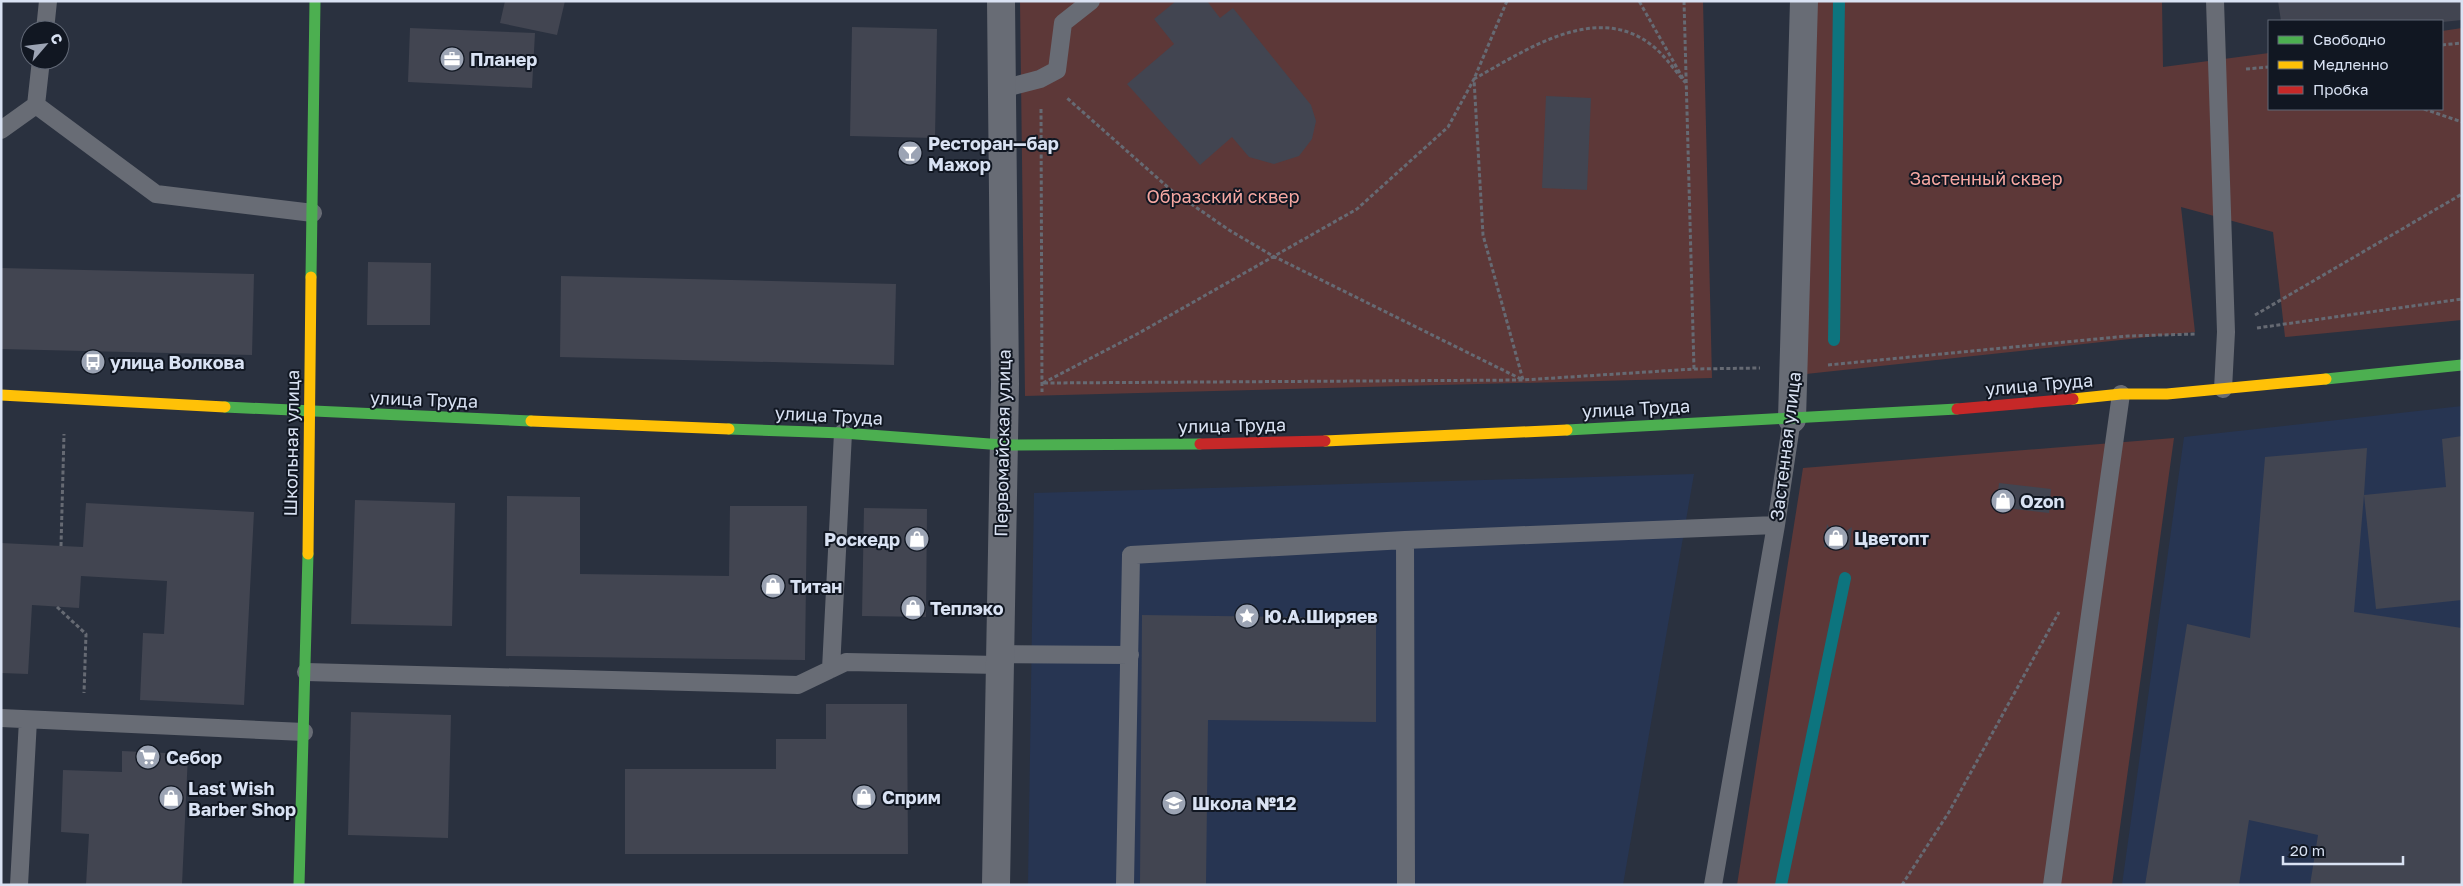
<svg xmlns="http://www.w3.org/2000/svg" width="2463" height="886" font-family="'Golos Text',sans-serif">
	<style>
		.built { fill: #273552 }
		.green { fill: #5d3838 }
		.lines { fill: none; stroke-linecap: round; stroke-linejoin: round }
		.stream { stroke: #0d747e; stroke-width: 12 }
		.building { fill: #424551 }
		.path { stroke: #666a73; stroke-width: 3; stroke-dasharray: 4 2.5; stroke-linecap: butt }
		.lane { stroke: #686c75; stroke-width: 18 }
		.street { stroke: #686c75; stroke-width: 28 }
		.fast { stroke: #4caf50; stroke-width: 11 }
		.slow { stroke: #ffc107; stroke-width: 11 }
		.jam { stroke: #c62828; stroke-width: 11 }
		.labels { text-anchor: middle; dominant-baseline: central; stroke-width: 4; stroke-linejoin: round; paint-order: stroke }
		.poi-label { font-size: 18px; font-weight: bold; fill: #d9e2f3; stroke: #111722; text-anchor: start }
		.park-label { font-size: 18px; fill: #f7a8a2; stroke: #111722 }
		.street-label { font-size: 18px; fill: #d9e2f3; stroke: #111722 }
	</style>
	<rect width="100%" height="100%" fill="#2a313f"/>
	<path class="built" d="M2462 406V885H2122L2184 437Z
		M1694 474 1623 885H1028L1034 493Z"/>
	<path class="green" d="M1020 1H1703L1712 378 1025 396Z
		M1813 1H2162L2163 67 2269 53V109H2442V31L2462 28V320L2285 337 2273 232 2181 207 2195 332 1806 374Z
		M2174 438 2112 885H1737L1803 468Z"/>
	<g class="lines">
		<path class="stream" d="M1834 340 1839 1
			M1781 885 1845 578"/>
	</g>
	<path class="building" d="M505 1H565L557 35 500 23Z
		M1176 1H1207L1220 18 1233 8 1311 105 1316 121 1312 139 1299 156 1274 164 1249 157 1232 137 1200 165 1127 84 1174 44 1154 19Z
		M2278 1H2462V20L2442 22 2281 21Z
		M852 27 937 29 935 138 850 136Z
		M410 28 535 33 532 88 408 82Z
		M1546 96 1591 98 1587 190 1542 188Z
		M368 262 431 263 430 325H367Z
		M1 268 254 274 252 355 1 349Z
		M561 276 896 284 894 365 560 357Z
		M2462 436V600L2376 609 2364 495 2354 612 2462 628V885H2310L2318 835 2249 820 2239 885H2145L2187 624 2250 638 2265 457 2367 448 2364 495 2446 487 2442 439Z
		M1999 483 2051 489 2049 513 1996 507Z
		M507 496 580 497V574L729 576 730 506H807L805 660 506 656Z
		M355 500 455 503 452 626 351 624Z
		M86 503 254 512 244 705 140 700 143 633 164 634 167 581 81 576 79 608 32 605 28 674 1 673V543L83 547Z
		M864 508 927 509 926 617 862 616Z
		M1827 524 1836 538 1852 527 1849 550 1824 547Z
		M1142 615 1376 618V722L1208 720 1206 885H1140Z
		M826 704H907L908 854H625V769H776V739H826Z
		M351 712 451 715 448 838 348 835Z
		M122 751 188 754 182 885H86L89 834 61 832 63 770 122 772Z"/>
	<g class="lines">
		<path class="path" d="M1507 1 1474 79C1526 50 1598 0 1654 47 1666 57 1675 71 1685 82L1639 1
			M1684 1 1694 369
			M2442 45 2462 43
			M2246 69 2269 67
			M1041 109 1042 392
			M2424 109 2462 122
			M2255 315 2462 194
			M2257 328 2462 299
			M1828 365 2128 336 2196 334
			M1043 383 1139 333 1357 209 1448 127 1474 79 1483 235 1523 380 1694 369 1760 368
			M1044 383 1523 380 1273 256 1229 230 1171 190 1067 98
			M61 546 64 434
			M57 607 86 634 84 693
			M1902 885 1949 812 2059 612"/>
		<path class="lane" d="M2215 1 2226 332 2223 389
			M45 30 48 1
			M41 60 36 105 156 194 313 213
			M1002 89 1040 79 1057 70 1063 23 1091 1
			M1 130 36 105
			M999 654 1130 655
			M831 669 843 433
			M306 672 798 685 846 662 999 665
			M1 718 304 732
			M19 885 28 720
			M1125 885 1131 555 1405 540
			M1406 885 1405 540 1776 525
			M1713 885 1776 525 1792 419
			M2052 885 2121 394"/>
		<path class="street" d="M1792 419 1804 1
			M996 885 1005 384 1001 1"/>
		<path class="fast" d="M311 277 315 1
			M2326 379 2462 365
			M225 407 531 421
			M729 429 843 433 1003 445 1200 444
			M1567 430 1957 409
			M299 885 308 554"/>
		<path class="slow" d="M1 395 225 407
			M2073 399 2121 394H2167L2326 379
			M531 421 729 429
			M1325 441 1567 430
			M308 554 311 277"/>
		<path class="jam" d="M1957 409 2073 399
			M1200 444 1325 441"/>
	</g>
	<defs>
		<symbol id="office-disc" viewBox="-11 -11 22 22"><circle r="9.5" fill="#9ca4b4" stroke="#111722"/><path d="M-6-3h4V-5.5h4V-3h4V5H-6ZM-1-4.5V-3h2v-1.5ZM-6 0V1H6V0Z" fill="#fff"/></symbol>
		<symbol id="bar-disc" viewBox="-11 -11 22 22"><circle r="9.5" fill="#9ca4b4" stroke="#111722"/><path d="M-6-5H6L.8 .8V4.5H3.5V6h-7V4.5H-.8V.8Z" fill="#fff"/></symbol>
		<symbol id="bus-disc" viewBox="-11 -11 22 22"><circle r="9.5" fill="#9ca4b4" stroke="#111722"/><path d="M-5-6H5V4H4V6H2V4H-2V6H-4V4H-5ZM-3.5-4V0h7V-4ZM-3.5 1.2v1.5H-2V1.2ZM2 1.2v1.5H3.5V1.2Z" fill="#fff"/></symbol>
		<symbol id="shop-disc" viewBox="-11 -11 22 22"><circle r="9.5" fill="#9ca4b4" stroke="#111722"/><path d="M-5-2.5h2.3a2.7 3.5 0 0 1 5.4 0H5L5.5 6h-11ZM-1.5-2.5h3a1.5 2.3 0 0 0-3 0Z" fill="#fff"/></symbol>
		<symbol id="sight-disc" viewBox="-11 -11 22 22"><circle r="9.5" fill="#9ca4b4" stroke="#111722"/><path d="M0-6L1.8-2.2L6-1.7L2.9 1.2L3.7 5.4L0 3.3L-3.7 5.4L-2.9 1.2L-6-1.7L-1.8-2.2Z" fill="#fff"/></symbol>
		<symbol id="supermarket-disc" viewBox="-11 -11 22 22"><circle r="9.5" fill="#9ca4b4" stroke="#111722"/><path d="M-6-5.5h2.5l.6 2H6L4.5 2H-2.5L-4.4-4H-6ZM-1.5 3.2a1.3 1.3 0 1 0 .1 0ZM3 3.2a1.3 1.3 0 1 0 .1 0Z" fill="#fff"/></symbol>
		<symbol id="school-disc" viewBox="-11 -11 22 22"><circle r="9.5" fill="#9ca4b4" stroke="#111722"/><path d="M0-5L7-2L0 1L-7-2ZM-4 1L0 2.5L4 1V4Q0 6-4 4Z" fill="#fff"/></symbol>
	</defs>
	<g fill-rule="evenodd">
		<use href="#office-disc" x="438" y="45" width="28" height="28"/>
		<use href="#bar-disc" x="896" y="139" width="28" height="28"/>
		<use href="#bus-disc" x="79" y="348" width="28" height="28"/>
		<use href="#shop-disc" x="1989" y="487" width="28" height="28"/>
		<use href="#shop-disc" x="1822" y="524" width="28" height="28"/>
		<use href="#shop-disc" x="903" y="525" width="28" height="28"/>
		<use href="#shop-disc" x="759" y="572" width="28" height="28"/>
		<use href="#shop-disc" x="899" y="594" width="28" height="28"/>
		<use href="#sight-disc" x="1233" y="602" width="28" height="28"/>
		<use href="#supermarket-disc" x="134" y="743" width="28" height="28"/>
		<use href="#shop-disc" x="850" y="783" width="28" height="28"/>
		<use href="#shop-disc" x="157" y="784" width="28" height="28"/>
		<use href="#school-disc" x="1160" y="789" width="28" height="28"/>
	</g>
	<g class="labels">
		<g class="poi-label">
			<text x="470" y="59">Планер</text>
			<text x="928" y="143">Ресторан—бар<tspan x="928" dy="21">Мажор</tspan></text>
			<text x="110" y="362">улица Волкова</text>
			<text x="2020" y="501">Ozon</text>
			<text x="1854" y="538">Цветопт</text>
			<text x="900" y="539" text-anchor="end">Роскедр</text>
			<text x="790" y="586">Титан</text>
			<text x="930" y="608">Теплэко</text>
			<text x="1264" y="616">Ю.А.Ширяев</text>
			<text x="166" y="757">Себор</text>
			<text x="188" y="788">Last Wish<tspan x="188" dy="21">Barber Shop</tspan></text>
			<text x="882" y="797">Сприм</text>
			<text x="1192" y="803">Школа №12</text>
		</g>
		<g class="park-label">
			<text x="1986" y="178">Застенный сквер</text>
			<text x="1223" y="196">Образский сквер</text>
		</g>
		<g class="street-label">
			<text transform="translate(2039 384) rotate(-5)">улица Труда</text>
			<text transform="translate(424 399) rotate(2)">улица Труда</text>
			<text transform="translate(1636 408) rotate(-3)">улица Труда</text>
			<text transform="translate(829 415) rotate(3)">улица Труда</text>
			<text transform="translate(1232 425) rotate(-1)">улица Труда</text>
			<text transform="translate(291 443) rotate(-89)">Школьная улица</text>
			<text transform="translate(1002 443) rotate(-89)">Первомайская улица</text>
			<text transform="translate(1785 446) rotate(-83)">Застенная улица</text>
		</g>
	</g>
	<rect width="2463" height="886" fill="none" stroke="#d9e2f3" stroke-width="5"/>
	<rect x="2268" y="20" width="175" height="90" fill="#111722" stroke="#616876"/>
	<rect x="2278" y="36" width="25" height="8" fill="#4caf50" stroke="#616876"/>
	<text x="2313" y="45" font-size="15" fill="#d9e2f3">Свободно</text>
	<rect x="2278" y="61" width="25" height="8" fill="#ffc107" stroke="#616876"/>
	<text x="2313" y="70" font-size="15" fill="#d9e2f3">Медленно</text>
	<rect x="2278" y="86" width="25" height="8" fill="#c62828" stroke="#616876"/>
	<text x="2313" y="95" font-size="15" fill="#d9e2f3">Пробка</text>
	<g transform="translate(45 45) rotate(62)"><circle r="24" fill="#111722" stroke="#616876"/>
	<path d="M0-4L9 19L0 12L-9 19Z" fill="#9ca4b4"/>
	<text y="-8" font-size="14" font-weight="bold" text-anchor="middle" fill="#d9e2f3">С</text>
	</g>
	<path d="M2283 856v8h120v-8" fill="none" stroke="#d9e2f3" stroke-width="2.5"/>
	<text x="2290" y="856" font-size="15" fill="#d9e2f3" stroke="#111722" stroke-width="4" paint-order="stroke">20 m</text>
</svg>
